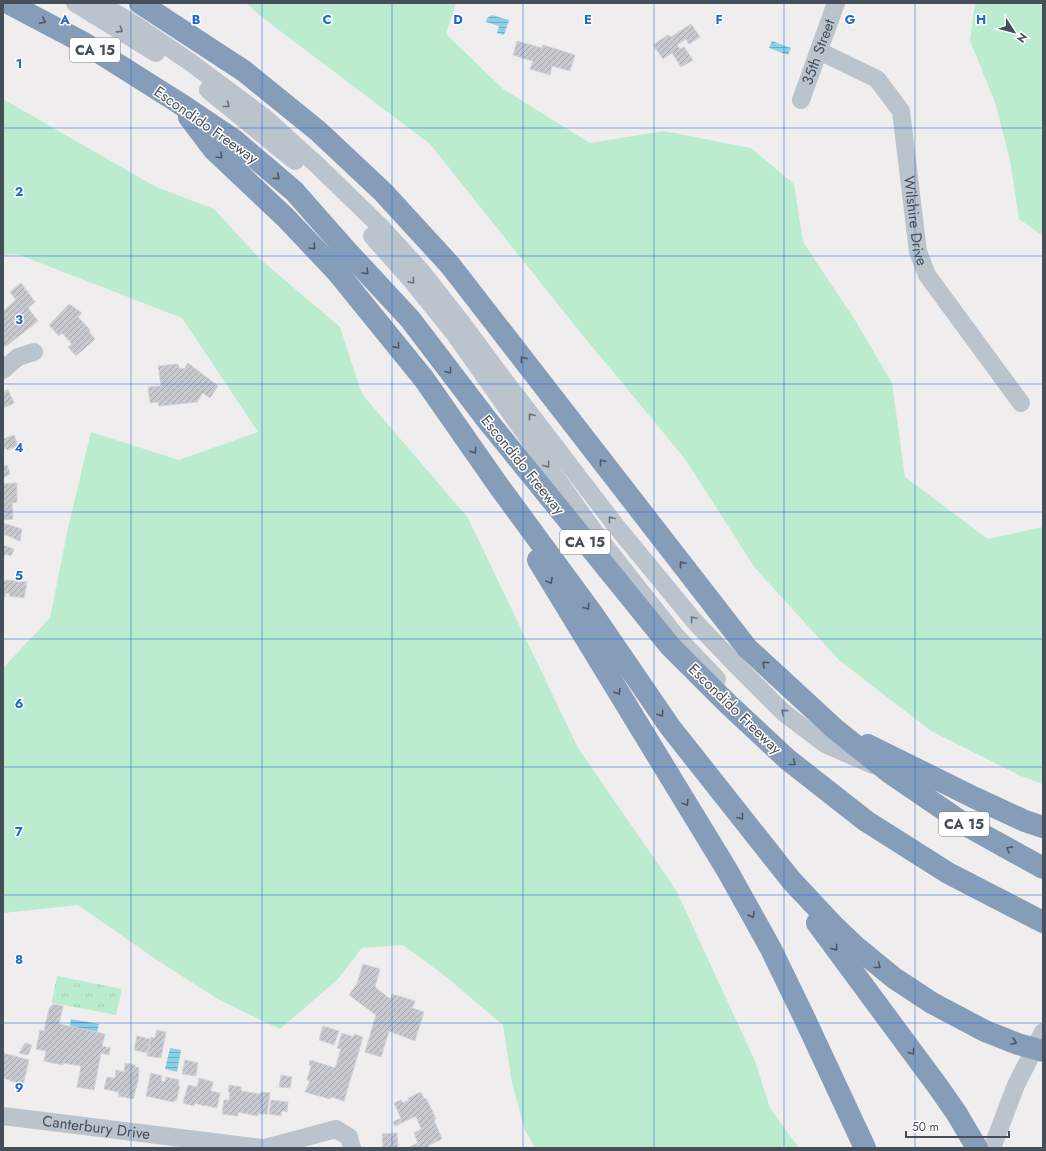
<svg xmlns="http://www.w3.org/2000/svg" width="1046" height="1151" font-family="Jost,sans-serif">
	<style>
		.grass { fill: #bcecd0 }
		.park { fill: url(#park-tufts) }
		.water { fill: url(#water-rules) }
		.building { fill: url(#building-hatch); stroke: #d1d3d8 }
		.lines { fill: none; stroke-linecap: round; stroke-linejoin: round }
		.minor { stroke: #bbc3cc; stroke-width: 18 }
		.highway { stroke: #869dba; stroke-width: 22 }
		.oneway { stroke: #4c5763 }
		.oneway2 { stroke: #69727c }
		.grid { fill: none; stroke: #2068d6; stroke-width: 1; stroke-opacity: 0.55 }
		.labels { text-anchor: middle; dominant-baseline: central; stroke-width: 3; stroke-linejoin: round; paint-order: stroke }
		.shield { fill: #fff; stroke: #7e848b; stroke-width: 1 }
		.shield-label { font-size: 14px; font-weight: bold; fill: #464f59 }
		.street-label { font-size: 15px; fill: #464f59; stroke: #fff }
		.grid-label { font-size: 13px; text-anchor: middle; font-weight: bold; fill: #2068d6; stroke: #fff; stroke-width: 3; stroke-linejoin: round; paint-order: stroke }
	</style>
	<defs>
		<pattern id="park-tufts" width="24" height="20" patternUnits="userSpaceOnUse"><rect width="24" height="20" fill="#bcecd0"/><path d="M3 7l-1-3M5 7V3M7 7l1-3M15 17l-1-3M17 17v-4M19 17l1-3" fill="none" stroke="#a3ccb5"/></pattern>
		<pattern id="water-rules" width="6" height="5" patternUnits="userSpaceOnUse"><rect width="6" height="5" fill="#8ad0e8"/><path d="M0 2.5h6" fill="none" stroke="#73abbf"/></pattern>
		<pattern id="building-hatch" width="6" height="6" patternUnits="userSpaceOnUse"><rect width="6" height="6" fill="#c7c9cf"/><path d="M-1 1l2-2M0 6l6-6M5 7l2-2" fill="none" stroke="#a3a6ab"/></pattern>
	</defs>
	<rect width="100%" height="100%" fill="#efeded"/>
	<path class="grass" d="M246 3H456L446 34 503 89 590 143 664 131 751 148 794 184 803 242 855 320 892 383 905 477 988 539 1043 527V784L1021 776 931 731 839 660 755 568 685 459 580 332 430 144 263 18Z
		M975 3H1043V236L1019 219 1010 160 995 102 970 41Z
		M3 99 156 187 214 209 260 259 340 327 362 394 468 518 578 748 676 890 755 1061 770 1108 799 1148H535L525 1130 512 1083 503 1025 445 976 403 945 362 948 337 980 280 1029 219 1000 154 958 78 905 3 913V668L50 618 68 528 91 432 179 460 258 432 182 318 17 254 3 255Z"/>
	<path class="park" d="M57 976 122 989 116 1015 53 1003 52 1001Z"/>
	<path class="water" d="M492 15 509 20 504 35 497 33 499 26 486 22 487 18Z
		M772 41 791 48 788 55 769 48Z
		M71 1019 99 1024 97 1032 70 1026Z
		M170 1048 181 1050 177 1072 165 1069Z"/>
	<path class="building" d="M691 24 700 37 689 44 686 39 677 45 680 49 684 47 693 60 681 67 672 53 663 59 653 45 668 35 671 37Z
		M517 41 542 48 543 45 575 55 570 71 552 66 550 75 530 69 533 61 513 55Z
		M21 283 35 302 28 308 38 321 5 347 3 344V311L16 300 10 292Z
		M69 304 82 313 78 317 90 330 89 332 95 339 76 356 68 347 72 344 62 333 59 336 49 325Z
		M188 363 218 386 210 398 203 393 198 400V402L159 406 158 402 150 403 148 387 161 386 158 366 178 364 179 368 184 369Z
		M8 390 14 403 3 408V392Z
		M14 435 18 446 7 450 6 448 4 449 3 439Z
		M7 465 10 474 3 478V466Z
		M17 483V502L12 503 13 519 3 520V484Z
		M3 523 22 529 20 541 3 534Z
		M3 545 14 549 11 556 5 554 3 561Z
		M6 580 27 582 24 598 9 596 10 593H6L3 601V581H6Z
		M363 964 380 969 375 987 390 999 392 994 415 1001 412 1008 424 1012 415 1041 389 1031 381 1057 365 1052 376 1015 349 995 357 984Z
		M53 1004 63 1006 59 1024 105 1034 102 1046 110 1048 109 1055 101 1053 94 1090 77 1087 81 1066 63 1063V1065L44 1061 46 1051 36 1049 40 1030 44 1031 49 1009Z
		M323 1026 339 1031 334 1045 319 1040Z
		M157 1030 166 1032 161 1058 147 1056 151 1037 155 1038Z
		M342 1033 354 1037V1034L363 1037 344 1101 331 1097 330 1099 305 1092 310 1081 307 1080 311 1066 309 1065 310 1060 335 1068 341 1049 337 1048Z
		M137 1036 150 1039 148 1053 134 1050Z
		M25 1043 32 1045 28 1055 19 1053Z
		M3 1053 29 1060 23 1085 3 1078Z
		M185 1060 198 1063 196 1076 182 1074Z
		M125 1063 135 1065V1067L139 1068 138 1081 133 1099 118 1096 119 1092 104 1089 107 1077 115 1078 116 1070 124 1072Z
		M151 1073 162 1076 161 1081 165 1082 166 1077 179 1080 178 1086H180L176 1101 174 1100V1102L146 1096Z
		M281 1075 292 1077 290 1088 279 1087Z
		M199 1078 213 1082 211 1091 220 1093 217 1108 204 1105V1106L195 1103 194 1106 183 1103 188 1085 197 1087Z
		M229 1085 241 1087V1091L260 1094 261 1092 270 1093 267 1114H260L259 1112 258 1116 238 1112V1116L222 1114 224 1100H229L230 1092H228Z
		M421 1092 424 1099 426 1098 436 1119 434 1120 442 1139 429 1145V1147L427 1148H407L418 1143 414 1133 421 1129 416 1116 395 1126 393 1122 401 1118 394 1103 401 1100 403 1103 409 1100 408 1098Z
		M271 1100 288 1102 287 1112 282 1111 281 1116 269 1114Z
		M397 1133 398 1148H383L382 1134Z"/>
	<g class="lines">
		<g class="minor">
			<path d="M75 3 156 53"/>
			<path d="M99 3 137 26 190 62 264 117 316 164 381 227 422 272 462 323 499 373 616 526 695 622 738 667 783 712 825 744 873 765"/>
			<path id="s1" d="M819 51 877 79 901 111 918 252 927 275 1021 403"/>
			<path d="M208 90 295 161"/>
			<path id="s2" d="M801 100 836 3"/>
			<path d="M372 236 412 281 454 333 598 537 676 636 717 679"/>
			<path d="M3 370 18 357 34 352"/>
			<path id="s3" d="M3 1116 262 1148"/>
			<path d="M265 1148 336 1129 349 1137 352 1148"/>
			<path d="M992 1148 1016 1085 1043 1032"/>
		</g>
		<path class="highway" d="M8 3 84 43 179 103 234 140 294 191 346 250 410 319 487 420 670 646 727 703 787 759 866 821 948 873 1043 922
			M140 3 244 71 318 131 383 192 450 265 747 648 835 729 890 773 969 827 1043 868
			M189 117 214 150 286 218 338 273 424 379 498 485 592 613 670 727 791 880 834 926 855 946 894 978 932 1003 985 1031 1018 1044 1043 1051
			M538 560 727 870 771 949 803 1015 865 1148
			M868 745 973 797 1025 821 1043 827
			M817 923 939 1088 957 1114 977 1148"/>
	</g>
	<defs><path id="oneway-chevron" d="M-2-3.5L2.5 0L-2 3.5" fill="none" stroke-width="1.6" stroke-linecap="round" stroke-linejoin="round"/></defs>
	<g class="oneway">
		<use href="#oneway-chevron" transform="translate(43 21) rotate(28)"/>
		<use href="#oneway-chevron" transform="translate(220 156) rotate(43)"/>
		<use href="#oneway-chevron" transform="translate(277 177) rotate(40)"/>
		<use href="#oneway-chevron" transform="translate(313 247) rotate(46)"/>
		<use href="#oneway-chevron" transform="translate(366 272) rotate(47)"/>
		<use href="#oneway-chevron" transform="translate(397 346) rotate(51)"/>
		<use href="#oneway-chevron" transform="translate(523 359) rotate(-128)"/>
		<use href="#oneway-chevron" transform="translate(449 371) rotate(53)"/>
		<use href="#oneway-chevron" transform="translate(474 451) rotate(55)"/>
		<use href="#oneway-chevron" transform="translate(602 462) rotate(-128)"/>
		<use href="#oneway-chevron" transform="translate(682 564) rotate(-128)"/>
		<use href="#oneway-chevron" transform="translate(550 581) rotate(59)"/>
		<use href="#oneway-chevron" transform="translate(587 607) rotate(54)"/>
		<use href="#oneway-chevron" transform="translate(765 664) rotate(-137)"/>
		<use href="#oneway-chevron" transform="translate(618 692) rotate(58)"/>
		<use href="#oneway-chevron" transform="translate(661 714) rotate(56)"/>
		<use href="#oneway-chevron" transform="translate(793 763) rotate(38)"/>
		<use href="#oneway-chevron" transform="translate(686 803) rotate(58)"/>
		<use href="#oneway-chevron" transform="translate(741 817) rotate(52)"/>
		<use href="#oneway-chevron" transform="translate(1009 849) rotate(-151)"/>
		<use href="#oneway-chevron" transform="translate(752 915) rotate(61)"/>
		<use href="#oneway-chevron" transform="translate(835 948) rotate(54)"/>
		<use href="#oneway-chevron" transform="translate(878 966) rotate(38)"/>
		<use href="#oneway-chevron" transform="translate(1014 1042) rotate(20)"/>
		<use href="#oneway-chevron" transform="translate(912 1052) rotate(53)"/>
	</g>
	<g class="oneway2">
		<use href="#oneway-chevron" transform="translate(120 30) rotate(33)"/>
		<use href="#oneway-chevron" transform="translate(227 105) rotate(38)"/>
		<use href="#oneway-chevron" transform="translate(412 281) rotate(50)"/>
		<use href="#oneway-chevron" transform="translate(531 416) rotate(-128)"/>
		<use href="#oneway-chevron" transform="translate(547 465) rotate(54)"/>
		<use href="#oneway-chevron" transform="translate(611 519) rotate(-128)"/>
		<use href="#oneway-chevron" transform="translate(693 619) rotate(-131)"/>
		<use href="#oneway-chevron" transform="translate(784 712) rotate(-140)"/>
	</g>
	<path class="grid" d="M131 3V1148M262 3V1148M392 3V1148M523 3V1148M654 3V1148M784 3V1148M915 3V1148M3 128H1043M3 256H1043M3 384H1043M3 512H1043M3 639H1043M3 767H1043M3 895H1043M3 1023H1043"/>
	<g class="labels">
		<g class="shield">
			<rect x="70" y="38" width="50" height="24" rx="3"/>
			<rect x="560" y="530" width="50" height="24" rx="3"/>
			<rect x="939" y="812" width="50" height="24" rx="3"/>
		</g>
		<g class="shield-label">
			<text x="95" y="50">CA 15</text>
			<text x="585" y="542">CA 15</text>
			<text x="964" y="824">CA 15</text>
		</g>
		<g class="street-label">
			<text stroke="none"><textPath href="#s2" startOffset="51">35th Street</textPath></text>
			<text transform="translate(206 125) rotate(35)">Escondido Freeway</text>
			<text stroke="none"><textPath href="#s1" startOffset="215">Wilshire Drive</textPath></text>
			<text transform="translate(523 465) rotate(51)">Escondido Freeway</text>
			<text transform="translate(735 709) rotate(44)">Escondido Freeway</text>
			<text stroke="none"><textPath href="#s3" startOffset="94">Canterbury Drive</textPath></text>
		</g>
	</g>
	<g class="grid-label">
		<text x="65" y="24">A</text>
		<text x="196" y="24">B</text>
		<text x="327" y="24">C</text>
		<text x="458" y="24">D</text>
		<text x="588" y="24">E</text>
		<text x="719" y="24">F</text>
		<text x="850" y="24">G</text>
		<text x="981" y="24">H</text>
		<text x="19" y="68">1</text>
		<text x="19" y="196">2</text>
		<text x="19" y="324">3</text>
		<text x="19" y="452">4</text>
		<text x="19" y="580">5</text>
		<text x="19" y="708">6</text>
		<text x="19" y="836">7</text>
		<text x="19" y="964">8</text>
		<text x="19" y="1092">9</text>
	</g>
	<rect width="1046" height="1151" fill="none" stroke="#464f59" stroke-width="8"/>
	<g transform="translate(1014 32) rotate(126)" stroke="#ffffff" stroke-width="3" paint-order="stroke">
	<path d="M0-3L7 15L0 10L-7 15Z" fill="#464f59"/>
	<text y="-6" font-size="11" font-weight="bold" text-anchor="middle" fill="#464f59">N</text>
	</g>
	<path d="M906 1131v6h103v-6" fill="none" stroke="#464f59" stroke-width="2"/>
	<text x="912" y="1131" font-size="12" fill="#464f59" stroke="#ffffff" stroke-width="3" paint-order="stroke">50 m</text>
</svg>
